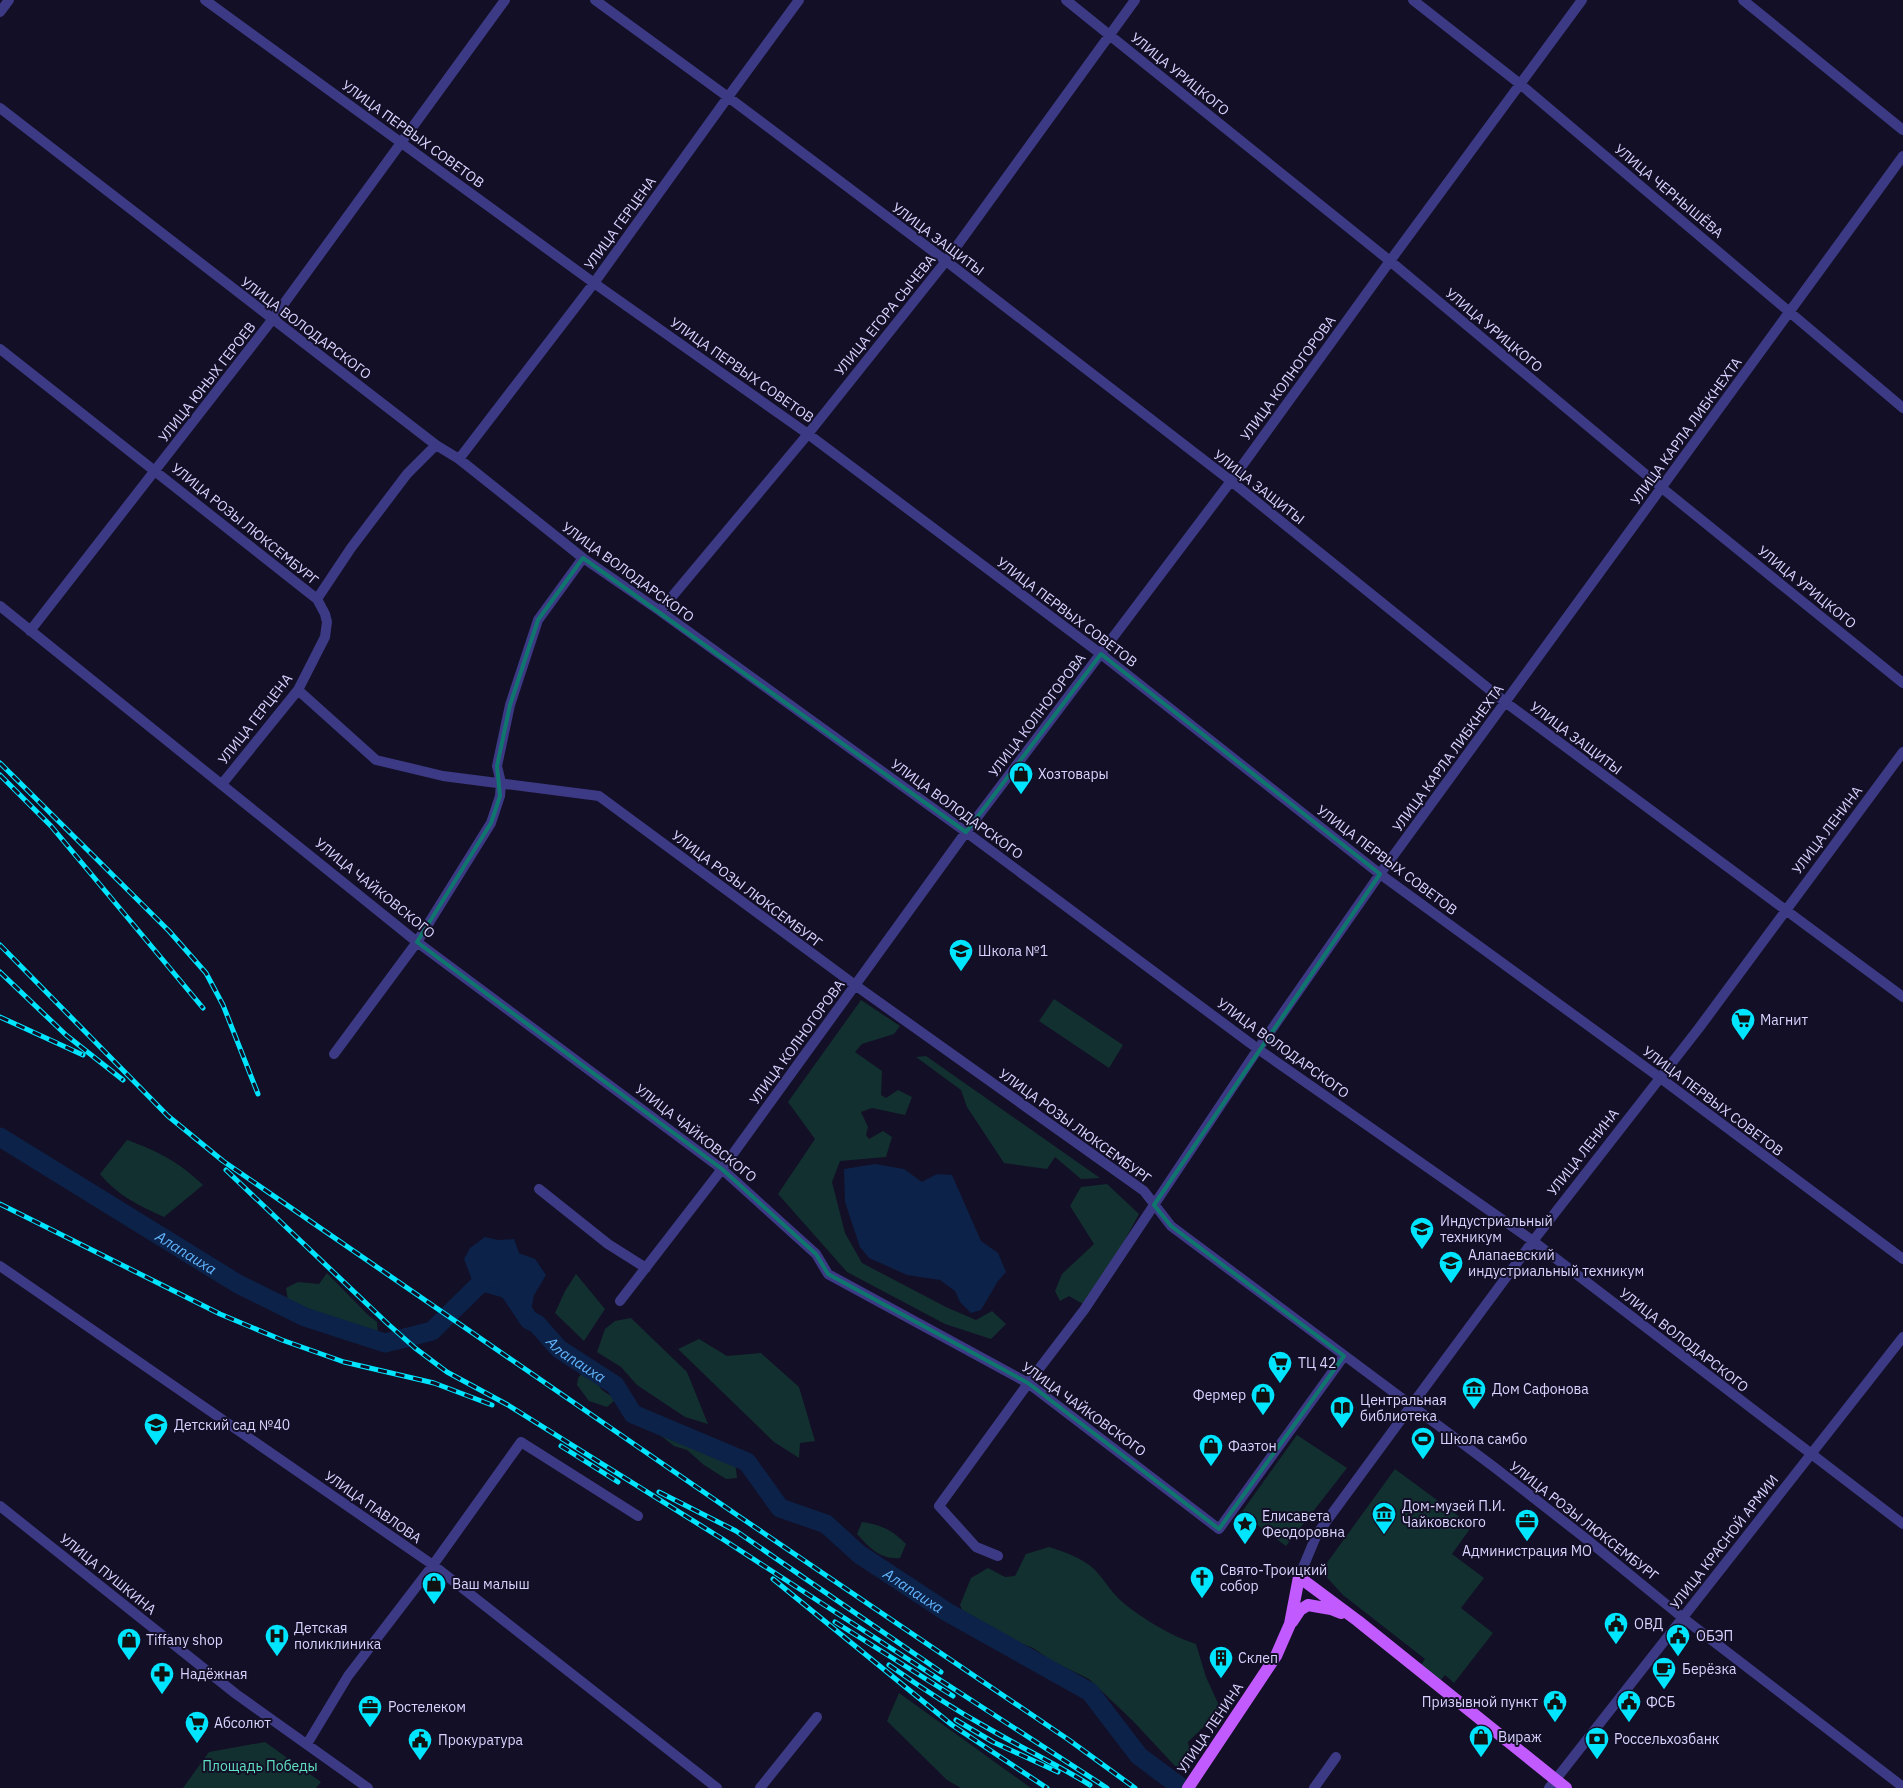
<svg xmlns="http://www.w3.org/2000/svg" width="1903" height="1788" font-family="'IBM Plex Sans',sans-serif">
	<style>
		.green { fill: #12302f }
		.water { fill: #0c2248 }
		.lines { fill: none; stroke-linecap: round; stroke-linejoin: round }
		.river { stroke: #0c2248; stroke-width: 19 }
		.minor { stroke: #3d3a85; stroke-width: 10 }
		.major { stroke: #c25bff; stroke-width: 12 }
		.rail-casing { stroke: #00e5ff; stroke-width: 5 }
		.rail { stroke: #130f26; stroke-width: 3; stroke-dasharray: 9; stroke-linecap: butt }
		.marked { fill: none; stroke: #0f766e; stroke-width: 4; stroke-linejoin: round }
		.labels { text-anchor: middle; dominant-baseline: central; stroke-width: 4; stroke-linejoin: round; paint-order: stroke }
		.street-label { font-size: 14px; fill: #d9d4ff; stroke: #130f26 }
		.poi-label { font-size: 14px; fill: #d9d4ff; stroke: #130f26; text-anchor: start }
		.park-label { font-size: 14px; fill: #5fe0c0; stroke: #130f26 }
		.water-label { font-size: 15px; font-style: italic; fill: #62b6ff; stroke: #130f26 }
	</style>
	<rect width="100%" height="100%" fill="#130f26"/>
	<path class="green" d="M1054 999 1123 1045 1109 1068 1039 1021Z
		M861 1000 900 1026 894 1034 862 1044 855 1052 882 1071 881 1095 886 1098 898 1090 912 1097 905 1115 872 1108 861 1112 868 1127 866 1135 869 1139 883 1131 892 1137 886 1157 840 1161 832 1182 845 1233 862 1263 946 1307 976 1320 992 1311 1006 1324 991 1339 945 1324 847 1272 778 1194 815 1139 788 1102Z
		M926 1056 1100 1178 1081 1179 1055 1157 1047 1169 1004 1163 967 1107 961 1090 916 1057Z
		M127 1140C158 1151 179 1162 203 1185L164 1217C139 1206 117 1195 100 1174Z
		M1107 1184 1139 1214 1119 1251 1083 1304 1069 1296 1060 1301 1055 1291 1062 1274 1094 1244 1070 1206 1081 1187Z
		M327 1273 368 1315 377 1322 378 1334 331 1321 288 1300 286 1288 298 1282 319 1284Z
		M576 1274 605 1309 584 1341 555 1313 565 1291Z
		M631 1318 687 1372 708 1424 685 1417 637 1385 621 1367 597 1352 605 1329 615 1321Z
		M699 1339 727 1356 761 1353 799 1387 815 1441 800 1443 799 1458 774 1442 678 1349Z
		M586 1368C602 1371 594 1381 602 1390 606 1393 611 1396 616 1399L607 1407 589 1401 577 1385 578 1378Z
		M661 1419 714 1446 730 1451 735 1462 737 1478 726 1479 704 1465 687 1450 674 1446 652 1429Z
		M1297 1435 1347 1468 1286 1546 1241 1513Z
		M1395 1469 1472 1526 1452 1554 1484 1578 1461 1608 1493 1633 1454 1683 1445 1675 1440 1681 1421 1665 1425 1659 1343 1595 1321 1571Z
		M862 1522C882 1525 892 1530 906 1544L900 1558C880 1560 869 1547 857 1534Z
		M1049 1547C1065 1552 1082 1558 1094 1569 1103 1578 1110 1590 1119 1599 1139 1617 1171 1636 1196 1644L1206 1677 1221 1710 1188 1742 1190 1753 1182 1766H1175L1132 1720 1089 1679 1052 1661 1033 1648 1010 1639 965 1617 960 1605 971 1578 988 1568 1005 1577 1015 1576 1026 1554Z
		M899 1693 1031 1788H961L947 1780 887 1721Z
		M265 1742 321 1782 316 1788H183L209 1752Z"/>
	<path class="water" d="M875 1164 904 1169 922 1182 937 1174 952 1175 981 1241 998 1253 1006 1272 998 1281 981 1310 971 1313 960 1302 955 1291 940 1280 907 1275 869 1258 860 1247 845 1202 844 1169Z
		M485 1237 498 1240 514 1239 519 1253 535 1259 546 1275 534 1295 529 1320 524 1311 501 1297 480 1291 472 1280 464 1259 470 1248Z"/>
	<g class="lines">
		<path class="river" id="s1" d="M0 1137 238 1284 305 1317 385 1343 432 1331 495 1269 529 1320 537 1324 559 1349 615 1385 633 1414 747 1462 780 1508 826 1524 859 1554 947 1612 1090 1692 1139 1756 1182 1788"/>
		<path class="minor" d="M205 0 594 283 808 434 1101 654 1380 874 1659 1077 1903 1259
			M595 0 728 97 946 261 1231 481 1505 702 1903 997
			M1066 0 1390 261 1662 488 1903 683
			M1413 0 1520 84 1903 408
			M1743 0 1903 130
			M0 12 9 0
			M0 108 436 445 459 459 583 558 660 611 966 832 1258 1049 1533 1241 1903 1524
			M0 349 317 599 325 614 327 622 325 637 298 690 222 784
			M459 459 594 283 728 97 799 0
			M317 599 351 548 407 474 436 445
			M0 606 417 942 722 1169 816 1254 828 1274 1028 1383 1219 1529 1344 1356
			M660 611 808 434 946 261 1135 0
			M30 631 272 320 505 0
			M298 690 376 760 443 776 599 796 855 985 1144 1191 1171 1226 1494 1467 1585 1538 1683 1618 1903 1787
			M334 1054 417 942 491 823 500 796 501 783 497 766 510 705 538 620 583 558
			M539 1189 608 1244 646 1268
			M0 1266 433 1565 717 1788
			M620 1301 722 1169 966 832 1231 481 1390 261 1582 0
			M0 1506 236 1694 368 1788
			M998 1556 976 1547 939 1506 1032 1378 1084 1310 1258 1049 1380 874 1903 156
			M1299 1577 1317 1534 1411 1406 1533 1241 1699 1028 1903 752
			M307 1744 348 1676 433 1565 521 1442 638 1516
			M760 1788 817 1717
			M1314 1788 1336 1757
			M1549 1788 1903 1337"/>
		<path class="major" d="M1292 1622 1300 1610 1308 1605 1331 1609 1341 1613
			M1188 1788 1276 1656 1290 1624 1299 1577 1358 1621 1566 1788"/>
		<defs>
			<path id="rail" d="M0 763 169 931 206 973 223 1005 258 1094
				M0 775 51 826 203 1008
				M0 945 168 1116 223 1161 737 1515 1069 1740 1135 1788
				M0 972 66 1035 123 1080
				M0 1017 83 1055
				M226 1170 388 1324 415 1348 447 1372 508 1405 724 1540 1107 1788
				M0 1204 220 1314 282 1340 344 1362 434 1383 492 1405
				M561 1446 618 1482
				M659 1492 736 1531 941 1672
				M773 1579 952 1725 1047 1788
				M835 1622 953 1696
				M889 1665C920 1687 952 1708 986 1727 1020 1747 1056 1764 1090 1785
				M956 1720 993 1742 1058 1772"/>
		</defs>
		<use href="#rail" class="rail-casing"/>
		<use href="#rail" class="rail"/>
	</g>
	<path class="marked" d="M583 558 966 832 1101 654 1380 874 1154 1205 1171 1226 1344 1356 1219 1529 1028 1383 828 1274 816 1254 722 1169 417 942 491 823 500 796 497 766 510 705 538 620Z"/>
	<defs>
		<symbol id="shop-pin" viewBox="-11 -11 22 30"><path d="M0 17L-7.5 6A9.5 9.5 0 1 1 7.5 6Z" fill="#00e5ff" stroke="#130f26"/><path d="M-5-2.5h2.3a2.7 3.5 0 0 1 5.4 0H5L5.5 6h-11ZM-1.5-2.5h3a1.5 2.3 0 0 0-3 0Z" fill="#111"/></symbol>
		<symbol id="school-pin" viewBox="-11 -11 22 30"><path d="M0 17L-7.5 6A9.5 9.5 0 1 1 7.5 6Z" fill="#00e5ff" stroke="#130f26"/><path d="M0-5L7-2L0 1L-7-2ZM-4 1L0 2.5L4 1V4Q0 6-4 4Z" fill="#111"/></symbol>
		<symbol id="supermarket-pin" viewBox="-11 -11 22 30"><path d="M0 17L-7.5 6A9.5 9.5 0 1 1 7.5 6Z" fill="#00e5ff" stroke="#130f26"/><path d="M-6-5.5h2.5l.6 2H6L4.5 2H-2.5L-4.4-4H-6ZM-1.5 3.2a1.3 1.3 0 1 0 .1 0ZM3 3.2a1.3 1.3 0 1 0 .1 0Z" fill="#111"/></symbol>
		<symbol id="university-pin" viewBox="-11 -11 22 30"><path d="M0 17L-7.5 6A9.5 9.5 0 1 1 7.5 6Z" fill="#00e5ff" stroke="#130f26"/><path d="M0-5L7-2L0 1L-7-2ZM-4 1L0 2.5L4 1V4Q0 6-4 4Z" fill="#111"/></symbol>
		<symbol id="museum-pin" viewBox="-11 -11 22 30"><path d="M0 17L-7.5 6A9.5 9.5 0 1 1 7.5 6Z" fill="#00e5ff" stroke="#130f26"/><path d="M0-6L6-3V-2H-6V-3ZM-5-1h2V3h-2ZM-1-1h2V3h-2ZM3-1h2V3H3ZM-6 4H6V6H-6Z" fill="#111"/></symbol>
		<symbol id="library-pin" viewBox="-11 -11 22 30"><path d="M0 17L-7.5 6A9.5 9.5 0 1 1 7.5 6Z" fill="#00e5ff" stroke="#130f26"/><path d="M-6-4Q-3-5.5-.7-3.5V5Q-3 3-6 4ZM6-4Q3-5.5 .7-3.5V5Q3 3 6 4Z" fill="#111"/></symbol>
		<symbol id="stadium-pin" viewBox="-11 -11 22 30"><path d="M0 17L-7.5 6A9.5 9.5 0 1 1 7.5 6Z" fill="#00e5ff" stroke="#130f26"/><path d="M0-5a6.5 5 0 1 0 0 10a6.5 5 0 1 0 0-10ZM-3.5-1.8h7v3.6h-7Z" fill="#111"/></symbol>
		<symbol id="office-pin" viewBox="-11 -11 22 30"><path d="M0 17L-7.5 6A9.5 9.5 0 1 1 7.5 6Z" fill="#00e5ff" stroke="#130f26"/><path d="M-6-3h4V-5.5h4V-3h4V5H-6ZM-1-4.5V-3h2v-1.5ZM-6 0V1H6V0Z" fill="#111"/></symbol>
		<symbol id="sight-pin" viewBox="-11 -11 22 30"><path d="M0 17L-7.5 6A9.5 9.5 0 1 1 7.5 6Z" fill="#00e5ff" stroke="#130f26"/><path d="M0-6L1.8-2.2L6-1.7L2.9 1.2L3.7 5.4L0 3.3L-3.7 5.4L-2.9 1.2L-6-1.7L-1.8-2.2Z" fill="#111"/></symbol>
		<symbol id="church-pin" viewBox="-11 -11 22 30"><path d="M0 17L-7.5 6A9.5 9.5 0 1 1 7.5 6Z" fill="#00e5ff" stroke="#130f26"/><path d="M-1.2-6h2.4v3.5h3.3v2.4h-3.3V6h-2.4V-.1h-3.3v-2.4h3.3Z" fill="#111"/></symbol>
		<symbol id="civic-pin" viewBox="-11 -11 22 30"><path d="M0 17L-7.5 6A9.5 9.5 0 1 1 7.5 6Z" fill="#00e5ff" stroke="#130f26"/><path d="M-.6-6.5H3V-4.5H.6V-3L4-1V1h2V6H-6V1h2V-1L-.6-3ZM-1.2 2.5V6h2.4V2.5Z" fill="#111"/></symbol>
		<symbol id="hospital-pin" viewBox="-11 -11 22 30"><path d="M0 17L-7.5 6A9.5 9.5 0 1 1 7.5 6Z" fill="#00e5ff" stroke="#130f26"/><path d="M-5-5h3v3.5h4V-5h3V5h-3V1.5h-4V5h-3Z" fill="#111"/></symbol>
		<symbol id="building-pin" viewBox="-11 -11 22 30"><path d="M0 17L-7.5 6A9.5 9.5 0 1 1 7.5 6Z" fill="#00e5ff" stroke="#130f26"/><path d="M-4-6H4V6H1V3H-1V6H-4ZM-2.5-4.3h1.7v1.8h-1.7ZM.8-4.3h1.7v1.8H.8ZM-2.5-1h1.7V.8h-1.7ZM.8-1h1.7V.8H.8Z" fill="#111"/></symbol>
		<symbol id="cafe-pin" viewBox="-11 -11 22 30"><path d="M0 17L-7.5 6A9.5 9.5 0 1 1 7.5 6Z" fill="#00e5ff" stroke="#130f26"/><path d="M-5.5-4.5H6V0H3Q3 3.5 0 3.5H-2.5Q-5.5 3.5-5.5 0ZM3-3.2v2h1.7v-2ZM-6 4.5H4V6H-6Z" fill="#111"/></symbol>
		<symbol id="pharmacy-pin" viewBox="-11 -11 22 30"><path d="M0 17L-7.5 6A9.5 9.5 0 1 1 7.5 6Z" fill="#00e5ff" stroke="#130f26"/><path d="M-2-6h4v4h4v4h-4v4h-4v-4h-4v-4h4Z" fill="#111"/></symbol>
		<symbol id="bank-pin" viewBox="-11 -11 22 30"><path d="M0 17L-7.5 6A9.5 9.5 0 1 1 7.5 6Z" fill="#00e5ff" stroke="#130f26"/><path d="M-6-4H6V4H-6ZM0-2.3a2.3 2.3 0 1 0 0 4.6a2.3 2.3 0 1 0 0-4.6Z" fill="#111"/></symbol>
	</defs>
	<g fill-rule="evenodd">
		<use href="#shop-pin" x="1007" y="760" width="28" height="38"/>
		<use href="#school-pin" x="947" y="937" width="28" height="38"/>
		<use href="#supermarket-pin" x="1729" y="1006" width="28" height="38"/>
		<use href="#university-pin" x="1408" y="1215" width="28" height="38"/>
		<use href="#university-pin" x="1437" y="1249" width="28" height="38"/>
		<use href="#supermarket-pin" x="1266" y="1349" width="28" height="38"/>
		<use href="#museum-pin" x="1460" y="1375" width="28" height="38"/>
		<use href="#shop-pin" x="1249" y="1381" width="28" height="38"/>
		<use href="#library-pin" x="1328" y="1394" width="28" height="38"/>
		<use href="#school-pin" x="142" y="1411" width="28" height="38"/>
		<use href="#stadium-pin" x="1409" y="1425" width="28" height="38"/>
		<use href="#shop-pin" x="1197" y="1432" width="28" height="38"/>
		<use href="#museum-pin" x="1370" y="1500" width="28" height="38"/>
		<use href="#office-pin" x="1513" y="1507" width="28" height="38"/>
		<use href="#sight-pin" x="1231" y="1510" width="28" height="38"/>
		<use href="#church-pin" x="1188" y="1564" width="28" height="38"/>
		<use href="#shop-pin" x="420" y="1570" width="28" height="38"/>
		<use href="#civic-pin" x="1602" y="1610" width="28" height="38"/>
		<use href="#hospital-pin" x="263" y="1622" width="28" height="38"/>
		<use href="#civic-pin" x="1664" y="1622" width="28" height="38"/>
		<use href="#shop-pin" x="115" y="1626" width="28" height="38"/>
		<use href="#building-pin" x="1207" y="1644" width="28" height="38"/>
		<use href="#cafe-pin" x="1650" y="1655" width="28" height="38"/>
		<use href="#pharmacy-pin" x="148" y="1660" width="28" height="38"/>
		<use href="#civic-pin" x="1541" y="1688" width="28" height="38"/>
		<use href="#civic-pin" x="1615" y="1688" width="28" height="38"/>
		<use href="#office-pin" x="356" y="1693" width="28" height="38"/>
		<use href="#supermarket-pin" x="183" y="1709" width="28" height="38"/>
		<use href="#shop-pin" x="1467" y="1723" width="28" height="38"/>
		<use href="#bank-pin" x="1583" y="1725" width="28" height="38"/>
		<use href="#civic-pin" x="406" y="1726" width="28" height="38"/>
	</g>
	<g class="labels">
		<g class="street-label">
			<text transform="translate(1180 74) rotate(39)">УЛИЦА УРИЦКОГО</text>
			<text transform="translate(413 134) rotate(36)">УЛИЦА ПЕРВЫХ СОВЕТОВ</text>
			<text transform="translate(1669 191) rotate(40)">УЛИЦА ЧЕРНЫШЁВА</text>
			<text transform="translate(620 223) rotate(-54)">УЛИЦА ГЕРЦЕНА</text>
			<text transform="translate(938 239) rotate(37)">УЛИЦА ЗАЩИТЫ</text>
			<text transform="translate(885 315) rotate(-51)">УЛИЦА ЕГОРА СЫЧЕВА</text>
			<text transform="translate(306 328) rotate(37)">УЛИЦА ВОЛОДАРСКОГО</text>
			<text transform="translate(1494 330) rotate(40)">УЛИЦА УРИЦКОГО</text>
			<text transform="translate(742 370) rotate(35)">УЛИЦА ПЕРВЫХ СОВЕТОВ</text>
			<text transform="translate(1288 378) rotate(-54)">УЛИЦА КОЛНОГОРОВА</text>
			<text transform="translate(207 382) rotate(-52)">УЛИЦА ЮНЫХ ГЕРОЕВ</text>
			<text transform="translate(1686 431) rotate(-54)">УЛИЦА КАРЛА ЛИБКНЕХТА</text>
			<text transform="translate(1259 487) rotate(38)">УЛИЦА ЗАЩИТЫ</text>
			<text transform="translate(245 524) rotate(39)">УЛИЦА РОЗЫ ЛЮКСЕМБУРГ</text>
			<text transform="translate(628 572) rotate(36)">УЛИЦА ВОЛОДАРСКОГО</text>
			<text transform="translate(1807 587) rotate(39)">УЛИЦА УРИЦКОГО</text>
			<text transform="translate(1067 612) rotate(37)">УЛИЦА ПЕРВЫХ СОВЕТОВ</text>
			<text transform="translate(1037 715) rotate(-53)">УЛИЦА КОЛНОГОРОВА</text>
			<text transform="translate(255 719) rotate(-52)">УЛИЦА ГЕРЦЕНА</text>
			<text transform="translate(1576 738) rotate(37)">УЛИЦА ЗАЩИТЫ</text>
			<text transform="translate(1448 758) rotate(-54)">УЛИЦА КАРЛА ЛИБКНЕХТА</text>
			<text transform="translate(957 809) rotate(36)">УЛИЦА ВОЛОДАРСКОГО</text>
			<text transform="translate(1827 830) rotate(-53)">УЛИЦА ЛЕНИНА</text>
			<text transform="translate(1387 860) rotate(37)">УЛИЦА ПЕРВЫХ СОВЕТОВ</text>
			<text transform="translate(375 888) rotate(39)">УЛИЦА ЧАЙКОВСКОГО</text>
			<text transform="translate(747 889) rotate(37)">УЛИЦА РОЗЫ ЛЮКСЕМБУРГ</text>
			<text transform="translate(797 1042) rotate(-54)">УЛИЦА КОЛНОГОРОВА</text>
			<text transform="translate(1283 1048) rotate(36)">УЛИЦА ВОЛОДАРСКОГО</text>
			<text transform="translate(1713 1101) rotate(37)">УЛИЦА ПЕРВЫХ СОВЕТОВ</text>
			<text transform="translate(1075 1126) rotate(36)">УЛИЦА РОЗЫ ЛЮКСЕМБУРГ</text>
			<text transform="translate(696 1133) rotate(38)">УЛИЦА ЧАЙКОВСКОГО</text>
			<text transform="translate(1583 1152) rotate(-52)">УЛИЦА ЛЕНИНА</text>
			<text transform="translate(1684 1340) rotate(38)">УЛИЦА ВОЛОДАРСКОГО</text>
			<text transform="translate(1084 1409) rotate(36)">УЛИЦА ЧАЙКОВСКОГО</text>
			<text transform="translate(373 1507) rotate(35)">УЛИЦА ПАВЛОВА</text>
			<text transform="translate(1584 1521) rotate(38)">УЛИЦА РОЗЫ ЛЮКСЕМБУРГ</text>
			<text transform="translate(1724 1542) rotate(-52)">УЛИЦА КРАСНОЙ АРМИИ</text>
			<text transform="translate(108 1574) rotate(39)">УЛИЦА ПУШКИНА</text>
			<text transform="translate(1210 1728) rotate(-56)">УЛИЦА ЛЕНИНА</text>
		</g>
		<g class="poi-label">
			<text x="1038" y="774">Хозтовары</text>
			<text x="978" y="951">Школа №1</text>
			<text x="1760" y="1020">Магнит</text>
			<text x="1440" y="1221">Индустриальный<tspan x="1440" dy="16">техникум</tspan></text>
			<text x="1468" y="1255">Алапаевский<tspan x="1468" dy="16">индустриальный техникум</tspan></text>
			<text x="1298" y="1363">ТЦ 42</text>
			<text x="1492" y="1389">Дом Сафонова</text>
			<text x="1246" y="1395" text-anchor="end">Фермер</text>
			<text x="1360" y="1400">Центральная<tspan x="1360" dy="16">библиотека</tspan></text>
			<text x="174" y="1425">Детский сад №40</text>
			<text x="1440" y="1439">Школа самбо</text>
			<text x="1228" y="1446">Фаэтон</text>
			<text x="1402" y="1506">Дом-музей П.И.<tspan x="1402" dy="16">Чайковского</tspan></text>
			<text x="1262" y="1516">Елисавета<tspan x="1262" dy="16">Феодоровна</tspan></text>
			<text x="1527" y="1551" text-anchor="middle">Администрация МО</text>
			<text x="1220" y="1570">Свято-Троицкий<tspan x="1220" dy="16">собор</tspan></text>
			<text x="452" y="1584">Ваш малыш</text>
			<text x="1634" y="1624">ОВД</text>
			<text x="294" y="1628">Детская<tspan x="294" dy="16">поликлиника</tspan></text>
			<text x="1696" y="1636">ОБЭП</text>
			<text x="146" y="1640">Tiffany shop</text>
			<text x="1238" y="1658">Склеп</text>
			<text x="1682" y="1669">Берёзка</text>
			<text x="180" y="1674">Надёжная</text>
			<text x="1538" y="1702" text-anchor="end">Призывной пункт</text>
			<text x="1646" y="1702">ФСБ</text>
			<text x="388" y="1707">Ростелеком</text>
			<text x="214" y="1723">Абсолют</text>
			<text x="1498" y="1737">Вираж</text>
			<text x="1614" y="1739">Россельхозбанк</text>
			<text x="438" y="1740">Прокуратура</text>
		</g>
		<g class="park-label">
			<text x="260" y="1766">Площадь Победы</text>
		</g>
		<g class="water-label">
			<text stroke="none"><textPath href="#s1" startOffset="219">Алапаиха</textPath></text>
			<text stroke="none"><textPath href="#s1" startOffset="699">Алапаиха</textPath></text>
			<text stroke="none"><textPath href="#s1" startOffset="1119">Алапаиха</textPath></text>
		</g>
	</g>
</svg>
